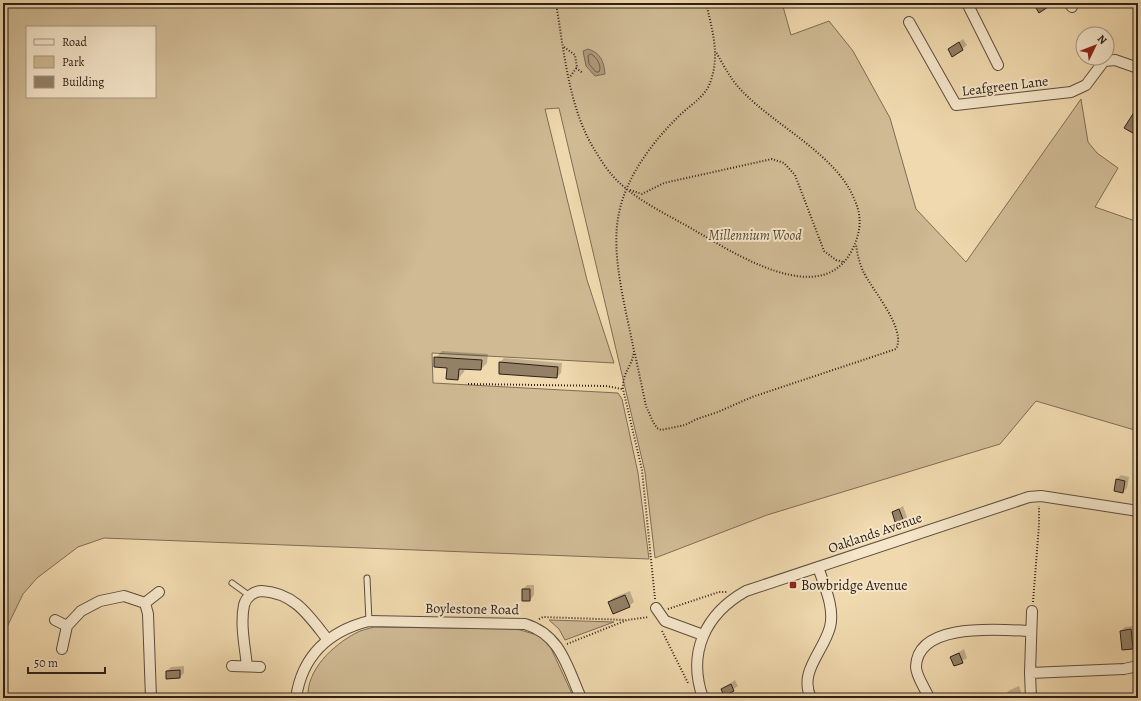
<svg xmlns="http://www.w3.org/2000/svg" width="1141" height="701" font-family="Alegreya,serif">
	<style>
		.green { fill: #cfba94; stroke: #7e6d56; fill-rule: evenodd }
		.water { fill: #ae9a7b; stroke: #7b6953 }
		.shadow { fill: #0003 }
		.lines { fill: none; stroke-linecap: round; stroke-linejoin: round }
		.shore { stroke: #6e5d4a; stroke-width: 1 }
		.building { fill: #938066; stroke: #2e2018 }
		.service-casing { stroke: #5e4e3e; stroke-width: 7 }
		.minor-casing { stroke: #5e4e3e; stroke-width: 12 }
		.path { stroke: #2e2018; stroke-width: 2; stroke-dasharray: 1 2; stroke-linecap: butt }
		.service { stroke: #f5e6ca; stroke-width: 5 }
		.minor { stroke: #f5e6ca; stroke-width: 10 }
		.poi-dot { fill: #8f2418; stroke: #f5e6ca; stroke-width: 1.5 }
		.labels { text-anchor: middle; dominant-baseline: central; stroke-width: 4; stroke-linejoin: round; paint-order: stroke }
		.street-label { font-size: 14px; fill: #2e2018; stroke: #f5e6ca }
		.park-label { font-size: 14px; font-style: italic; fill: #564637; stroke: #f5e6ca }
		.poi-label { font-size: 14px; fill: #2e2018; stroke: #f5e6ca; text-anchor: start }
	</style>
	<rect width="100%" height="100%" fill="#f0d9ae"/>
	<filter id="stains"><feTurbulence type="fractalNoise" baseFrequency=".005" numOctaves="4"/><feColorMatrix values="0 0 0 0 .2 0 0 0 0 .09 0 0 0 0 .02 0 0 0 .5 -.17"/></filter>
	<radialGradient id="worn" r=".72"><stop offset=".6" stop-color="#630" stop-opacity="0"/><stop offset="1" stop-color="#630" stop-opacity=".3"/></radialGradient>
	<path class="green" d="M3 3H782L791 35 829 21 853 51 890 118 916 209 966 262 1081 99 1088 142 1097 153 1118 168 1095 207 1138 222V431L1036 401 1000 444 767 515 655 558 645 472 559 108 545 109 587 280 614 363 432 353 433 383 618 393 622 399 638 473 649 559 104 538 78 547 37 578 23 594 6 629 3 643ZM27 27H155V97H27Z
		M549 620 614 622 565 640 559 629Z
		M374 627 517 629 537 635 549 644 574 698H308C306 670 333 645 356 633 361 630 368 629 374 627Z"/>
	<path class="water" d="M588 49C601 53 604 62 605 74L595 76 586 66 583 51Z"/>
	<path class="shadow" d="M963 39 967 45 953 56 949 49Z
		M442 351 488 354 487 363 481 369 465 368 464 372 458 379 448 367 435 358Z
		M504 358 562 363 561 373 557 377 500 373V362Z
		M1121 475 1129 477 1127 488 1123 492 1117 479Z
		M903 506 907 517 903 521 893 512Z
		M527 585H534V595L530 600H523V589Z
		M630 591 634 602 629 606 609 602 613 598Z
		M1135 626 1137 644 1133 648 1121 631 1125 627Z
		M964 649 967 658 955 665 951 657Z
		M184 666V673L180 677 167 671 171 667Z
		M735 680 738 686 725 695 722 689Z
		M1019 686 1022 695 1020 698H1007L1005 694 1010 690Z"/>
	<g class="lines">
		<path class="shore" d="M591 54C597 57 602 66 599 72H596L589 64 588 56Z"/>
	</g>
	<path class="building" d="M1033 3H1054L1039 13Z
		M959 42 963 50 952 57 948 49Z
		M1138 106V136L1124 128Z
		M434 357 482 360 481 370 459 369 458 380 446 379 447 368 434 367Z
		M499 362 558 367 557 378 499 374Z
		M1116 479 1125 481 1123 493 1114 491Z
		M899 509 904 522 896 525 892 512Z
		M522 589H530V601H522Z
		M625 595 630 607 613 614 608 602Z
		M1131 629 1133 649 1122 650 1120 631Z
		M959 653 963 663 954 666 950 657Z
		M180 670V678L166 679V671Z
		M731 684 734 691 724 696 721 689Z"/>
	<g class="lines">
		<defs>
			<path id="service" d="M367 578 369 621
				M232 583 250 596"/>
			<path id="minor" d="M967 3 998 65
				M1069 3 1072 7
				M909 22 956 105 1071 92 1086 85 1104 61 1115 60 1138 68
				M145 603 159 592
				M656 608 665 621 703 635
				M55 620 67 626
				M62 649 67 626 81 611 100 601 124 596 145 603 148 614 151 698
				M232 666 260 667
				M247 666C245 647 240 624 244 605 246 597 254 591 262 591 295 593 309 616 328 640
				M1030 673 1124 669 1138 666
				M296 698C302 656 329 631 369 621L525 624C561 635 567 667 581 698
				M703 698C687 653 705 614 746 591L1029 497 1041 496 1138 511
				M811 698C798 672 824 651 830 627 835 608 824 585 818 567
				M929 698C926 690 916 676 916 667 917 621 1001 630 1031 631
				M1031 698 1030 673 1032 611"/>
		</defs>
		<use href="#service" class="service-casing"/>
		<use href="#minor" class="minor-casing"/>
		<path class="path" d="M556 3C564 51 569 111 596 152 603 164 612 177 623 186 644 204 670 216 694 230 731 251 819 310 851 252 860 235 863 219 855 201 838 155 775 126 742 91 731 80 724 66 716 52
			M564 47 575 55 577 67 570 77
			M576 68 583 73
			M630 190 642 194 664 183 772 159 784 163 795 175 824 251 836 260 844 262
			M635 354 646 406 653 422 657 428 661 430 685 425 697 419 718 412 752 397 896 349C907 329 872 290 863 271 859 262 857 253 856 244
			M468 384 606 386 622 389
			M655 599 642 470 623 389C622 372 632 368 634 351 626 309 610 254 619 213 626 177 653 141 679 116 691 104 706 97 711 80 720 54 712 29 706 3
			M1033 602 1039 525V506
			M668 609 719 592H727
			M539 619 543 617 626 620
			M662 631 688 683
			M567 644 627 620 649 617"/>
		<use href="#service" class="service"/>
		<use href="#minor" class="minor"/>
	</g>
	<rect class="poi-dot" x="789" y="581" width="8" height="8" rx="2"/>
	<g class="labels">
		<g class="street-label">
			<text transform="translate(1005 86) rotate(-7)">Leafgreen Lane</text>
			<text transform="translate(875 533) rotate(-19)">Oaklands Avenue</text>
			<text transform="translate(472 609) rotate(1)">Boylestone Road</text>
		</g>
		<g class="park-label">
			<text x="755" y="235">Millennium Wood</text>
		</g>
		<g class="poi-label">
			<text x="801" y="585">Bowbridge Avenue</text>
		</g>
	</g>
	<rect width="1141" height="701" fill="none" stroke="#f0d9ae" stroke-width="16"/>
	<rect x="4" y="4" width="1133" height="693" fill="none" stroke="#2e2018" stroke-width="2"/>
	<rect x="8" y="8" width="1125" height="685" fill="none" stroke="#2e2018"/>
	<rect x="26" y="26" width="130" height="72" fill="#f5e6ca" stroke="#a59783"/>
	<rect x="34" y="39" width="20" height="6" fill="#f5e6ca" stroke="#a59783"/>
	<text x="62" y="46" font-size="12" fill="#2e2018">Road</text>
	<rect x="34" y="56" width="20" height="12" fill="#cfba94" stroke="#a59783"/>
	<text x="62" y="66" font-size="12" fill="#2e2018">Park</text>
	<rect x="34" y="76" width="20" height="12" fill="#938066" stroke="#a59783"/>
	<text x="62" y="86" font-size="12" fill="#2e2018">Building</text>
	<g transform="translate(1095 46) rotate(47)"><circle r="19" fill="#f5e6ca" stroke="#a59783"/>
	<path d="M0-3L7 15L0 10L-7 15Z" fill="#8f2418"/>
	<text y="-6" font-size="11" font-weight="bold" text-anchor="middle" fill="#2e2018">N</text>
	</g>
	<path d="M28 667v6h77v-6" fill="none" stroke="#2e2018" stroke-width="2"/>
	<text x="34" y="667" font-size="12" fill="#2e2018" stroke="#f5e6ca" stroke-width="3" paint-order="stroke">50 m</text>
	<rect width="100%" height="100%" filter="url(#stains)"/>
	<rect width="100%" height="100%" fill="url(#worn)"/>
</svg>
